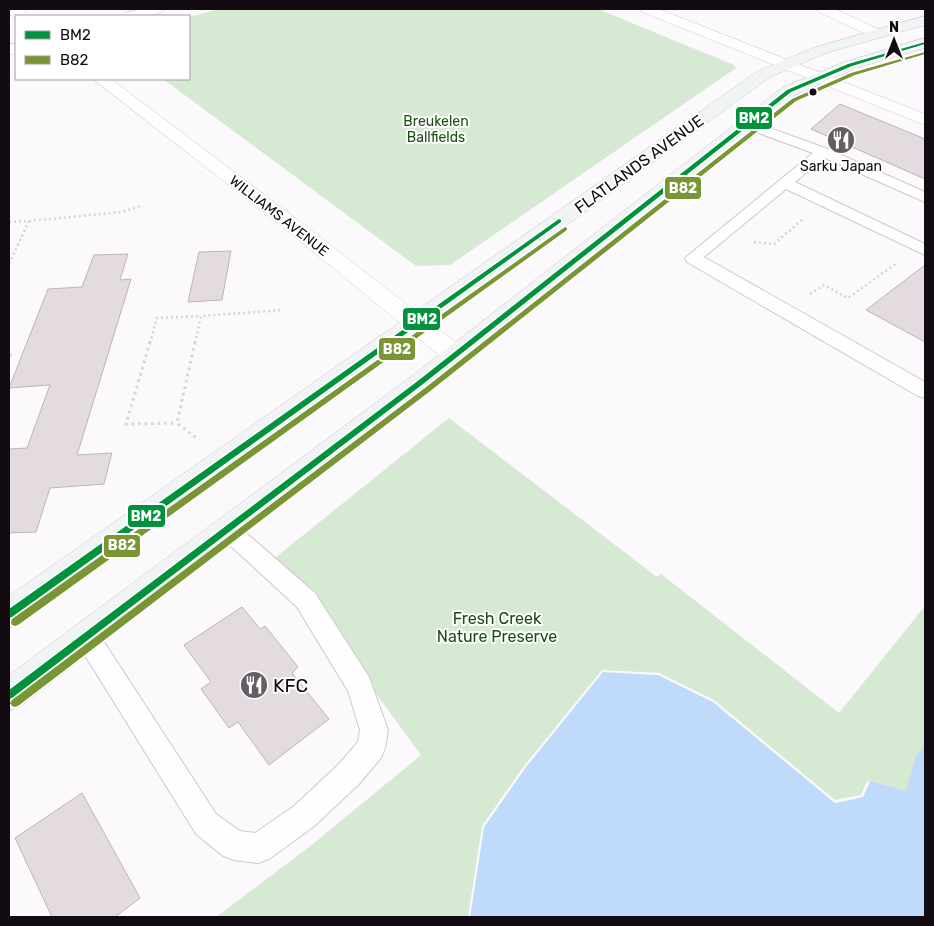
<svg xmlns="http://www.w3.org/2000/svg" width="934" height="926" font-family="Rubik,sans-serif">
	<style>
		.green { fill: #d6e9d3 }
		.water { fill: #bfdafa }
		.pier { fill: #fcf9fc }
		.building { fill: #e3dbdf; stroke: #bcb5b8 }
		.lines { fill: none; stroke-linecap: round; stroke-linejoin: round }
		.lane-casing { stroke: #cdc8cd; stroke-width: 2 }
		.street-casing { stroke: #cdc8cd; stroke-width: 1 }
		.secondary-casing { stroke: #cdc8cd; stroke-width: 1 }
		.path-far1 { stroke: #d6d5d6; stroke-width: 2.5; stroke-dasharray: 2 3; stroke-linecap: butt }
		.path { stroke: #d6d5d6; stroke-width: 3; stroke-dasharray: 2.5 4; stroke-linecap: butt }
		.lane { fill: #fffeff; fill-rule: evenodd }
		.street { fill: #fffeff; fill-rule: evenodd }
		.secondary { fill: #f0f4f4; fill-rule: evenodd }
		.bus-1-casing { stroke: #fff; stroke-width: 3 }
		.bus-2-casing { stroke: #fff; stroke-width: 3 }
		.bus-1 { fill: #00933c; fill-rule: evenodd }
		.bus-2 { fill: #799534; fill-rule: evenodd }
		.bus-dot { fill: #120b12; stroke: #fff; stroke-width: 2 }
		.labels { text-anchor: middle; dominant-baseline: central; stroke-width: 4; stroke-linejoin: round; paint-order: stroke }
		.far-park-label { font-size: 14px; fill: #194e12; stroke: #fff }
		.far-poi-label { font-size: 14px; fill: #120b12; stroke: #fff }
		.far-street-label { font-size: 14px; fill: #120b12; stroke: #fff }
		.street-label { font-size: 16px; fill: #120b12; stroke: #fff }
		.park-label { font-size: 16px; fill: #194e12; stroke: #fff }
		.near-poi-label { font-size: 19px; fill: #120b12; stroke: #fff; text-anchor: start }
		.line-badge { stroke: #fff; stroke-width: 2 }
		.badge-label { font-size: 14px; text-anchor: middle; font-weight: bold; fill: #fff }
	</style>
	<rect width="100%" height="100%" fill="#fcf9fc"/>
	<path class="green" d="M219 9H598L734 65 736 68 450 265 416 266 163 79H189V17Z
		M449 418 657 577 661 574 839 713 925 606V810L513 917H216L313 844 421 755 276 557Z"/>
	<path class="water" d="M603 672 658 675 713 702 835 803 863 797 870 781 906 791 916 757 925 745V917H470L484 827 526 767Z"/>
	<path class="pier" d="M602 670 659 673 714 700 835 800 861 795 867 781H870L863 797 835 803 713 702 658 675 603 672 526 767 484 827 470 917H468L482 826 524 766Z"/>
	<path class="building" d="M840 104 925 139V179L811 129Z
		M231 251 222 300 188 302 199 252Z
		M128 254 120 280 131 279 77 455 112 453 104 484 50 488 36 532 9 533V449L27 448 50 385 9 388 48 289 82 287 94 255Z
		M925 265V342L866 310Z
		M242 607 260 629 265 626 298 667 292 673 329 719 269 765 238 722 229 728 201 689 211 682 184 645Z
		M82 793 140 898 115 917H52L15 838Z"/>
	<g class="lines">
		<defs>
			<path id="lane" d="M747 120 828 149 925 192V202L825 158 795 182 925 244V255L786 189 704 257 925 382V398L918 396 687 262 685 258 813 153 742 127 740 124Z
				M227 520 235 523 315 593 369 677 388 730 385 748 381 758 358 785 313 827 269 859 258 863 234 860 223 856 196 834 73 636 77 628 86 625 95 628 216 814 240 831 255 833 293 807 338 765 358 742 360 730 348 691 297 607 219 535 216 529 219 523Z"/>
			<path id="street" d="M9 9H22L29 16H16V19L9 13Z
				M141 9H164L162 12 146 16H123L125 13Z
				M640 9H659L925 114V125L642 12Z
				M817 9H835L882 31 885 34 882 37H872L819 12Z
				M16 43V53L9 55V45Z
				M93 79H111L307 227 464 349 467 355 464 361 455 363 446 361 293 235Z"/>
			<path id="secondary" d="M925 16V25L826 53 770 77 20 624 9 628V596L758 71 816 47Z
				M925 38V48L856 68 795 95 430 388 21 706 9 711V675L412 376 783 87 844 62Z"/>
		</defs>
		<use href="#lane" class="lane-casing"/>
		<use href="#street" class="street-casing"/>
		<use href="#secondary" class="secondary-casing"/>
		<path class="path-far1" d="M29 221 122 212 140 206
			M9 222 29 221 9 264
			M754 242 774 244 803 219
			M810 294 824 285 848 298 897 263
			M150 343 157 318 201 316
			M195 343 201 316 283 310"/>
		<path class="path" d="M150 342 126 424 177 423
			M195 342 177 423 199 440
			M9 355H12"/>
		<use href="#lane" class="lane"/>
		<use href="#street" class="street"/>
		<use href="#secondary" class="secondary"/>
		<defs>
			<path id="bus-1" d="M925 42V44L852 66 791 92 423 384 12 698 9 699V690L419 380 787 90 848 64Z
				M559 219 561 220V222L12 617 9 618V609Z"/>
			<path id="bus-2" d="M925 52V54L855 75 796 101 429 392 18 706 15 707 12 706 10 703 12 700 425 388 792 99 851 73Z
				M565 227 567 228V230L18 625 15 626 12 625 11 622 12 619Z"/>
		</defs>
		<use href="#bus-1" class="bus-1-casing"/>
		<use href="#bus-2" class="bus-2-casing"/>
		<use href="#bus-1" class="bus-1"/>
		<use href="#bus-2" class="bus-2"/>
	</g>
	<defs>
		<symbol id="restaurant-disc" viewBox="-11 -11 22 22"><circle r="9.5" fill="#645e64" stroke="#fff"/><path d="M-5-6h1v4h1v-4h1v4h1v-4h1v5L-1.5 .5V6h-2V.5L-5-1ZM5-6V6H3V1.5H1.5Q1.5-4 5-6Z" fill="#fff"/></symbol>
	</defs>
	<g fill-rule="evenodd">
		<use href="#restaurant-disc" x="825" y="124" width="32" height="32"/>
		<use href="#restaurant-disc" x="238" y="669" width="32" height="32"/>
	</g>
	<circle class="bus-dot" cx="813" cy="92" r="4.5"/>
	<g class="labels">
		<g class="far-park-label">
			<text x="436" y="121">Breukelen<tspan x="436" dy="16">Ballfields</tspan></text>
		</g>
		<g class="far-poi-label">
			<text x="841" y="166">Sarku Japan</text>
		</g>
		<g class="far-street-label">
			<text transform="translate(279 216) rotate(38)">WILLIAMS AVENUE</text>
		</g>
		<g class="street-label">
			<text transform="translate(639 164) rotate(-36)">FLATLANDS AVENUE</text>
		</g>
		<g class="park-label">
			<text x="497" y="618">Fresh Creek<tspan x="497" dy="18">Nature Preserve</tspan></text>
		</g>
		<g class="near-poi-label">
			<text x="273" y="685">KFC</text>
		</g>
	</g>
	<g class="line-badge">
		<rect x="735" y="106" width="38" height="24" rx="5" fill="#00933c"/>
		<rect x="664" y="176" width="38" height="24" rx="5" fill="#799534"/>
		<rect x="402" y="307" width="39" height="24" rx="5" fill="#00933c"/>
		<rect x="378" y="337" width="38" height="24" rx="5" fill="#799534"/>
		<rect x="127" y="504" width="39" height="24" rx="5" fill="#00933c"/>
		<rect x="103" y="534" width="38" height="24" rx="5" fill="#799534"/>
	</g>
	<g class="badge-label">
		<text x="754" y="123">BM2</text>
		<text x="683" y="193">B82</text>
		<text x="422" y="324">BM2</text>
		<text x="397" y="354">B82</text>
		<text x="146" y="521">BM2</text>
		<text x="122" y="550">B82</text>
	</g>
	<rect width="934" height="926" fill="none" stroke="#120b12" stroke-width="20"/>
	<rect x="15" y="15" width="175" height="65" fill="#ffffff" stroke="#a09da0"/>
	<rect x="25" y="31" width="25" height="8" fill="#00933c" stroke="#a09da0"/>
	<text x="60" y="40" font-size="15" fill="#120b12">BM2</text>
	<rect x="25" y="56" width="25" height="8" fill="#799534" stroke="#a09da0"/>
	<text x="60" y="65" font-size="15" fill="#120b12">B82</text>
	<g transform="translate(894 40)" stroke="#ffffff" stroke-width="4" paint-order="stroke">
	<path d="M0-4L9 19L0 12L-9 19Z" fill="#120b12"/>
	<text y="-8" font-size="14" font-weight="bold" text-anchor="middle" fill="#120b12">N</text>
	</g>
</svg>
